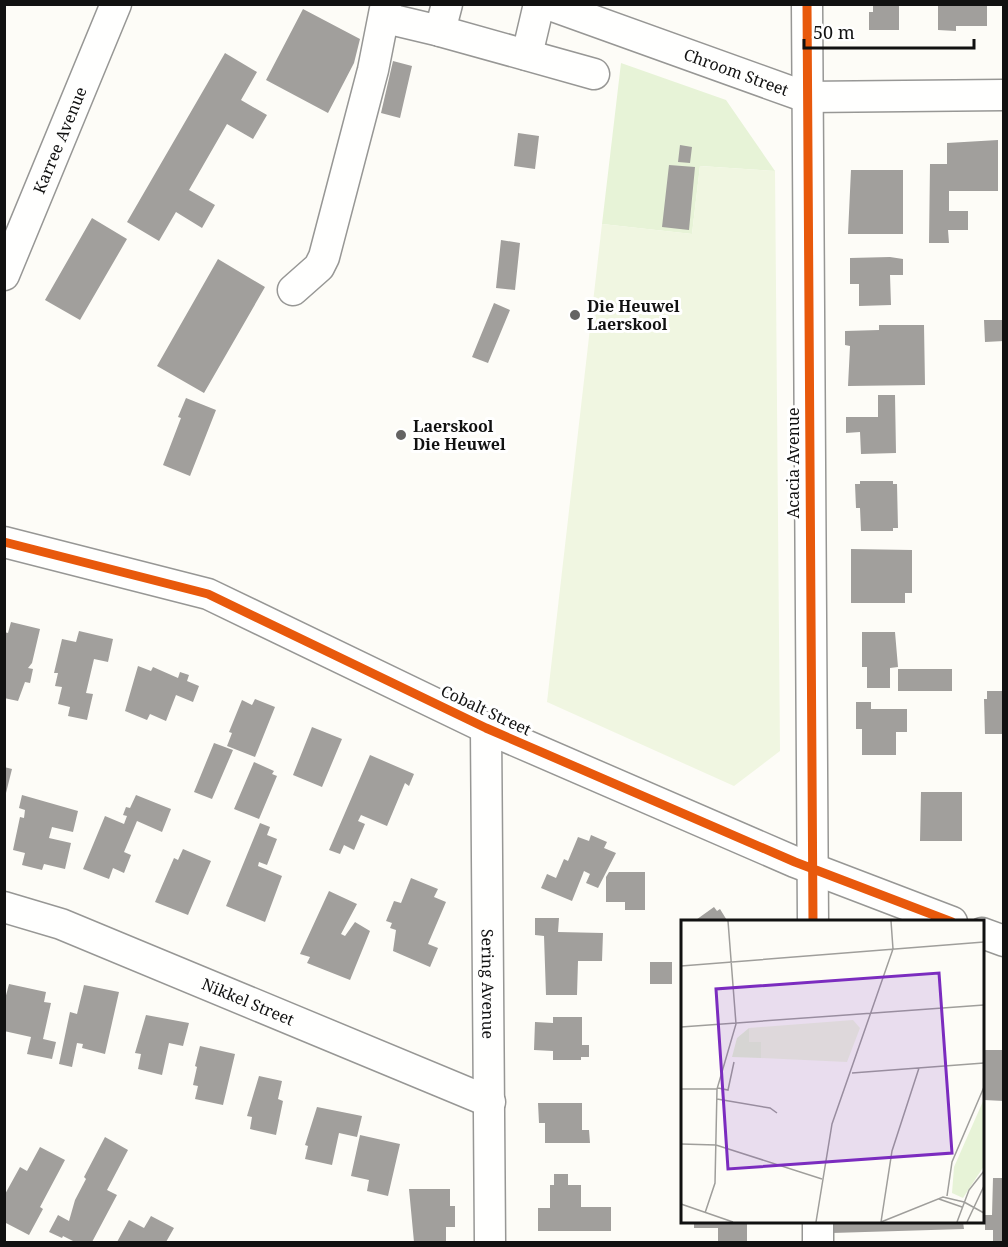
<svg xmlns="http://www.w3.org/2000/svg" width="1008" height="1247" font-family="'Noto Serif',serif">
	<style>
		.green { fill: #e7f3d7 }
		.pitch { fill: #f0f6e1 }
		.building { fill: #a19f9c }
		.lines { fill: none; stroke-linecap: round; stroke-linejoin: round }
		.minor-casing { stroke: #979795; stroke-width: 33 }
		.minor { stroke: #fffffe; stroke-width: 30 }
		.cycleway-casing { stroke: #fff; stroke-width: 13 }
		.cycleway { stroke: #e8590c; stroke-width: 9 }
		.poi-dot { fill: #646362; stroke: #fff; stroke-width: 2 }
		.labels { text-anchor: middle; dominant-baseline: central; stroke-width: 6; stroke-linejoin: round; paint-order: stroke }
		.street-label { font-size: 16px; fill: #111; stroke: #fff }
		.poi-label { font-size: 16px; font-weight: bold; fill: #111; stroke: #fff; text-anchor: start }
		.inset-road { fill: none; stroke: #9f9e9b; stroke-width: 1.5 }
		.view { fill: #7b2cbf; fill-opacity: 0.15; stroke: #7b2cbf; stroke-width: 3 }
		.inset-edge { fill: none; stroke: #111; stroke-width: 3 }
	</style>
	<rect width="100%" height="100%" fill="#fdfcf7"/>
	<path class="green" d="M621 63 726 100 775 171 700 166 692 234 602 224Z"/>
	<path class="pitch" d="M700 166 775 171 780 751 734 786 547 702 602 224 692 234Z"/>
	<path class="building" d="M873 4H899V30H869V12H873Z
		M938 4H987V26H956V31L938 30Z
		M303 9 360 39 354 63 328 113 266 80Z
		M225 53 257 72 241 100 267 115 253 139 227 124 189 190 215 205 202 228 176 212 159 241 127 222Z
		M393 61 412 66 400 118 381 113Z
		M518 133 539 136 535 169 514 166Z
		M998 140V191H949V211H968V230H948L949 243H929L930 164H947V143Z
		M680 145 692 147 690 163 678 162Z
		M669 165 695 167 689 230 662 227Z
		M851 170H903V234H848Z
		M92 218 127 239 80 320 45 300Z
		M501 240 520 243 515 290 496 288Z
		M890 257 903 259V275H890L891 305 859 306V284H850V258Z
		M218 259 265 287 204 393 157 366Z
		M494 303 510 310 488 363 472 357Z
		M984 320H1004V341L985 342Z
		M879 325H924L925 385 848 386 850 346 845 345V331L879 330Z
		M878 395H895L896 453 861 454 860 432 846 433V417H878Z
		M186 398 216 410 190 476 163 465 181 418 178 417Z
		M860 481H893V484H897L898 528H893V531H861L860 508H856L855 484H860Z
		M851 549 912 550V593H905V603H851Z
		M11 622 40 629 32 663 28 668 33 669 30 683 25 682 18 701 4 698V632L8 633Z
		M79 631 113 639 108 662 94 659 86 693 93 694 87 720 68 716 70 707 58 704 62 687 55 686 58 673H54L62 639 76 642Z
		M862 632H895L898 667 890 668V688H867V667H862Z
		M138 666 151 671 153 667 178 678 180 672 189 675 187 681 199 686 193 702 176 695 166 721 150 714 147 720 125 711Z
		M898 669H952V691H898Z
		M987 691H1004V734H985L984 699H987Z
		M255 699 275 707 255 757 227 746 232 733 229 732 242 700 252 705Z
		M856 702H871V709H907V732H896V755H862V729H856Z
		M312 727 342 739 322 787 293 775Z
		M214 743 233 750 212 799 194 792Z
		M370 755 414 774 409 786 405 783 387 826 361 815 358 821 365 824 354 850 344 845 340 854 329 850Z
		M254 762 274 771 272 774 277 776 259 819 234 809Z
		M4 767 12 769 5 797H4Z
		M921 792H962V841H920Z
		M22 795 78 811 73 832 52 827 49 838 71 843 65 869 44 864 42 870 22 865 25 853 13 850 20 817 24 818 25 810 19 808Z
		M136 795 171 809 162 832 137 821 124 852 131 855 124 873 113 868 109 879 83 869 105 816 124 824 127 816 123 815 126 807 130 808Z
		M260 823 270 827 267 835 277 839 267 865 259 862 258 866 282 876 265 922 226 906Z
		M591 835 607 842 604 848 616 853 598 888 586 883 590 874 584 871 572 901 541 888 547 874 556 878 564 859 568 861 578 837 589 841Z
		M183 849 211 861 188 915 155 902 174 858 178 860Z
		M609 872H645V910H625V902H606V877Z
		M411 878 438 889 434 897 446 902 428 944 438 948 430 967 393 951 396 930 390 928 392 923 386 921 394 901 401 903Z
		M329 891 357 904 341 934 345 936 355 922 370 931 350 980 307 963 310 957 300 954Z
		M714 907 717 911 720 909 728 922H693Z
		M535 918H559L558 932 603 933 602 961H578L577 995H546L544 936 535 935Z
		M650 962H672V984H650Z
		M9 984 46 992 44 1002 51 1003 43 1039 56 1042 52 1059 27 1054 31 1037 4 1031V1003Z
		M84 985 119 992 105 1054 82 1048 83 1044 77 1043 72 1067 59 1064 70 1012 77 1014Z
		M146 1015 189 1023 183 1046 169 1043 162 1075 138 1069 141 1054 135 1053Z
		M553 1017H582V1045H589V1057H581V1060H553V1051L534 1050 535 1022 553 1023Z
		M200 1046 235 1054 223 1105 195 1099 198 1086 193 1085 197 1067 195 1066Z
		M984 1050H1004V1101L984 1100Z
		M259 1076 282 1081 278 1099 283 1101 276 1135 250 1129 252 1117 247 1116Z
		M538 1103H582V1130H589L590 1143H545V1123H539Z
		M317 1107 362 1116 357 1137 339 1133 332 1165 305 1159 308 1146 305 1145Z
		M360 1135 400 1144 388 1196 367 1191 369 1180 351 1176Z
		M105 1137 128 1150 107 1190 117 1195 92 1242H75L63 1236 62 1238 49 1232 58 1215 69 1221 75 1200 86 1179 84 1177Z
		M40 1147 65 1160 40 1207 43 1209 29 1235 4 1222V1196L20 1167 27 1171Z
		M554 1174H568V1185H581V1207H611V1231H538V1208H550V1185H554Z
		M993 1178H1004V1242H993V1230H985V1215H992Z
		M409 1189H450V1206H455V1227H446V1242H414Z
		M151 1216 174 1228 166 1242H117L129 1220 144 1228Z
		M694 1222H747V1242H718V1228H694Z
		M831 1222H963L964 1229 832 1233Z"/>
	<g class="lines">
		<defs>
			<g id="minor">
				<path d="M447 4 440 31 594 74"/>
				<path id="s1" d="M547 4 806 97 1004 95"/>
				<path d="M807 4 813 922"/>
				<path d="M398 21 440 31"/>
				<path d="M527 55 539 4"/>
				<path id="s2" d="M4 275 116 4"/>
				<path d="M293 290 319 267 324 257 373 70 386 4"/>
				<path d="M4 542 208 594 486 728 795 862 952 922"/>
				<path id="s3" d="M486 728 490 1242"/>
				<path id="s4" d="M4 907 61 924 490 1102"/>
				<path d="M982 933 1004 941"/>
				<path d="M818 1242V1222"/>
			</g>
		</defs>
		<use href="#minor" class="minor-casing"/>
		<use href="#minor" class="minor"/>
		<defs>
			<path id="cycleway" d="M807 4 813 922
				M4 542 208 594 486 728 795 862 952 922"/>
		</defs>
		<use href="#cycleway" class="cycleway-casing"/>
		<use href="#cycleway" class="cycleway"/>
	</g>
	<g class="poi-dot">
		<circle cx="575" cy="315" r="6"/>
		<circle cx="401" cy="435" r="6"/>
	</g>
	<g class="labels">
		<g class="street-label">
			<text stroke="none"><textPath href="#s1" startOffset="201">Chroom Street</textPath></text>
			<text stroke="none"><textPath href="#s2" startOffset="146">Karree Avenue</textPath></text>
			<text transform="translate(793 463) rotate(-90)">Acacia Avenue</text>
			<text transform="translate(486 710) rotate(25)">Cobalt Street</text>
			<text stroke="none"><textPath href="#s3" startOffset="256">Sering Avenue</textPath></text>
			<text stroke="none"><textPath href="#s4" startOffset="262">Nikkel Street</textPath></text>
		</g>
		<g class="poi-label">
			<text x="587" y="306">Die Heuwel<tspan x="587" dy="18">Laerskool</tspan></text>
			<text x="413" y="426">Laerskool<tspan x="413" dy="18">Die Heuwel</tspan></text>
		</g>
	</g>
	<g transform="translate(681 920)">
		<rect width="303" height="303" fill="#fdfcf7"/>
		<path d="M68 108V122H81L80 138 51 137 56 118ZM303 179V246L282 278 271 273 273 247Z" fill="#e7f3d7"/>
		<path d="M172 100 179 108 166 142 80 138V122H68V108Z" fill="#f0f6e1"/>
		<path class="inset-road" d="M0 46 303 22M0 107 303 85M171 153 303 143M37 168 47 170 53 142M0 169H36M36 179 89 188 96 193M0 224 35 225 141 259M266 276 271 242 303 167M258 279 281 287M283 282 303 293M0 284 52 302M24 293 34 263 36 169 55 104 47 1M135 302 151 204 212 29 210 1M200 302 211 231 238 148M200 302 262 277 283 282M276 302 288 270 303 251M286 302 303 266"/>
		<path class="view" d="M258 53 271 233 47 249 35 69Z"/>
		<rect width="303" height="303" class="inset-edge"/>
	</g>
	<rect width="1008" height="1247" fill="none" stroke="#111111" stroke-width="12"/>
	<path d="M804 39v9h170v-9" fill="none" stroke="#111111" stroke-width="3"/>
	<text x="813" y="39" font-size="18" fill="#111111" stroke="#ffffff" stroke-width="4.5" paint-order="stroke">50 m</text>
</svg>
